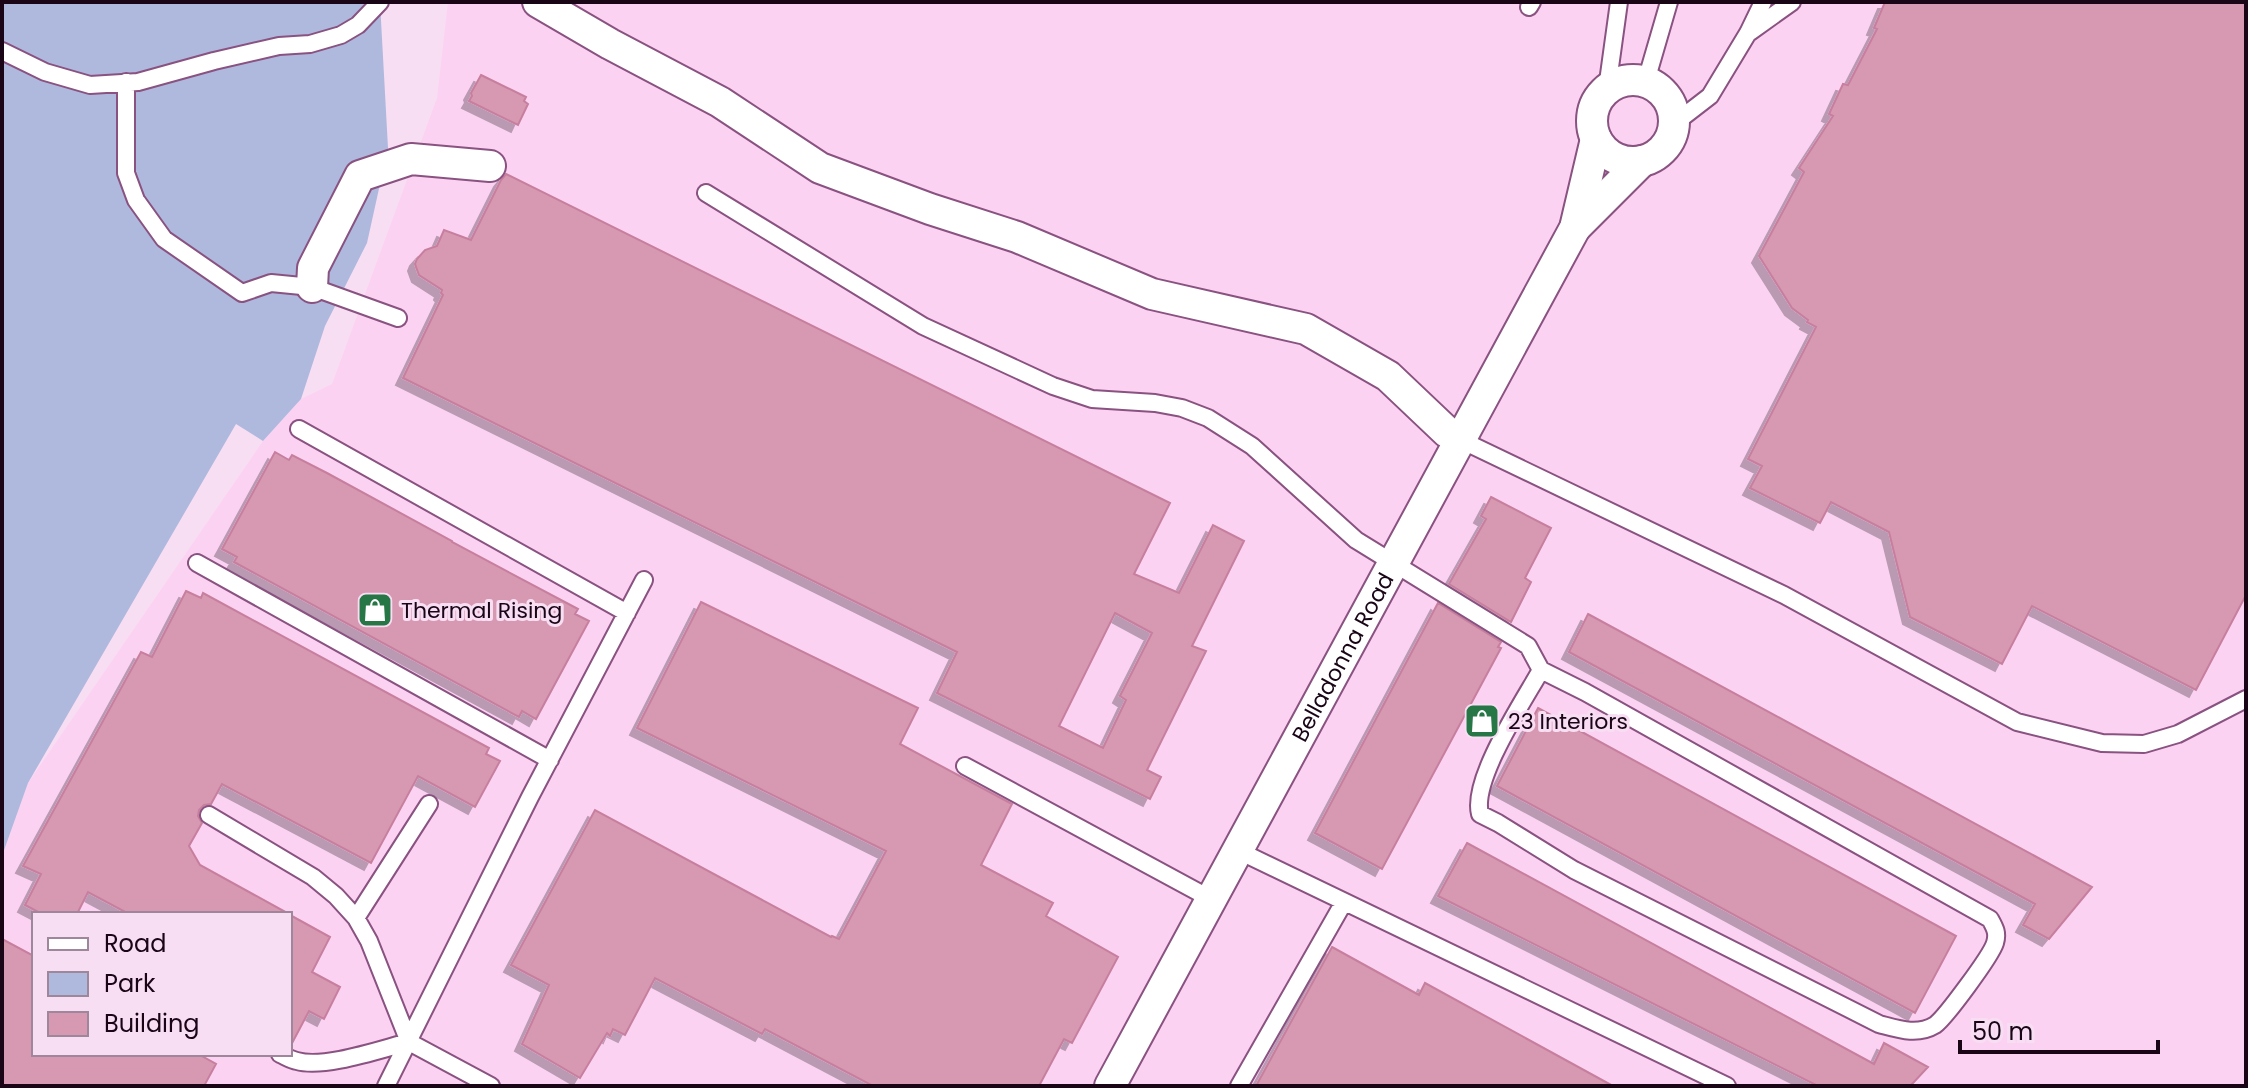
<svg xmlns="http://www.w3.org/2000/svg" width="2248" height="1088" font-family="Poppins,sans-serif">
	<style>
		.built { fill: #fcd2f3; fill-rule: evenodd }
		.green { fill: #afb9de }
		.building { fill: #d799b2; stroke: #c77f9d; stroke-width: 2; fill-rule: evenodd; filter: url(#shadow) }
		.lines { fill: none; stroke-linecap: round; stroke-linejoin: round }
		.service-casing { stroke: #895280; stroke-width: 20 }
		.minor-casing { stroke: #895280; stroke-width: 34 }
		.service { stroke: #fff; stroke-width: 16 }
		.minor { stroke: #fff; stroke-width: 30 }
		.labels { text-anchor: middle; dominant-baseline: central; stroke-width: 6; stroke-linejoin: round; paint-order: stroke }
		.poi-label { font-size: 22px; fill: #190516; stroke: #f8def3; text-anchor: start }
		.street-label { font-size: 22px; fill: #190516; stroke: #f8def3 }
	</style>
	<defs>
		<filter id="shadow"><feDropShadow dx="-7" dy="7" stdDeviation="0" flood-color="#0004"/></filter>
	</defs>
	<rect width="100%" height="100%" fill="#f8def3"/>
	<path class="built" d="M448 2H2246V1086H2V856L28 783 263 441 301 399 332 384 437 98ZM34 914H290V1054H34Z"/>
	<path class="green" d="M2 2H380L388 148 367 243 325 326 301 399 263 441 236 424 28 783 2 856Z"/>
	<path class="building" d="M1885 2H2246V595L2196 690 2032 606 2002 664 1910 617 1889 532 1831 502 1820 523 1750 488 1762 466 1748 459 1816 327 1807 322 1808 320 1792 308 1759 256 1804 172 1799 168 1833 116 1829 114 1843 84 1848 85 1877 29 1874 28Z
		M481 75 526 97 524 101 528 104 518 125 469 101 472 96 471 93Z
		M506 174 1170 503 1134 574 1179 593 1213 525 1244 541 1192 646 1206 651 1147 770 1161 777 1150 799 937 693 957 652 403 378 443 295 441 293 442 290 419 275 415 264 417 259 425 250 437 246 444 230 471 240 501 180ZM1115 613 1152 633 1120 696 1126 700 1103 748 1059 726Z
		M275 452 289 460 292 455 327 473 452 541V542L578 609 575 614 589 621 536 719 522 711 519 717 234 562 237 557 222 549Z
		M1491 497 1551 528 1525 578 1531 582 1511 622 1449 584 1486 519 1481 516Z
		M186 591 201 598 203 593 489 748 486 754 500 761 475 807 418 776 371 863 222 784 211 804 204 805 199 810 198 816 202 823 189 846 200 865 289 914H129L88 892 77 914H42L25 905 41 874 23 866 141 652 152 657Z
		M701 602 918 708 900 744 1012 804 981 865 1053 903 1046 916 1118 957 1072 1043 1064 1039 1039 1086H873L765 1029 762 1034 655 978 625 1035 613 1029 610 1036 607 1033 580 1078 522 1044 549 985 511 965 595 810 831 937 832 936 839 939 886 851 637 728Z
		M1438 603 1501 642 1498 647 1501 648 1382 869 1315 833Z
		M1588 614 2092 887 2049 939 2023 925 2035 904 1569 652Z
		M1538 708 1956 936 1915 1013 1497 786Z
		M1467 843 1874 1064 1884 1043 1928 1067 1912 1084 1915 1086H1818L1438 896Z
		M290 915 330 937 312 972 340 987 324 1019 309 1011 290 1047Z
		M2 939 34 956V1054H198L216 1064 204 1086H2Z
		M1332 947 1419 995 1425 983 1613 1086H1256Z"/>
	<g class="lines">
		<defs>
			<path id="service" d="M1529 7 1532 2
				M1750 32 1792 2
				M2 51 45 72 90 85 138 82 214 61 279 46 310 44 341 35 358 25 380 2
				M1646 81 1669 2
				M126 82V173L136 200 164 239 242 293 271 283 312 287 398 318
				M1607 89 1619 2
				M1675 123 1710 96 1748 33 1763 2
				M706 193 923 326 1053 386 1092 399 1155 403 1182 408 1208 418 1252 446 1356 540 1528 646 1541 670 1585 692 1990 919C1995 928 1998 933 1995 943 1991 956 1945 1018 1935 1025 1917 1036 1898 1029 1879 1024L1574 870 1498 823 1480 814C1471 780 1523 702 1541 670
				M299 429 627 613
				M1461 440 1784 595 2017 722 2102 743 2144 744 2178 734 2246 699
				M197 563 550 760
				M965 766 1211 899
				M209 815 313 877 336 896 356 918 369 941 409 1042
				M1237 850 1727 1086
				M356 918 429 804
				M409 1042 491 1086
				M280 1054C285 1056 291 1060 297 1061 324 1069 381 1049 409 1042
				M386 1086 530 797 644 580
				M1239 1086 1344 902"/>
			<g id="minor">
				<path d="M538 2 610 44 720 102 820 168 930 209 1017 237 1152 294 1306 329 1388 376 1447 432 1461 440"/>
				<circle cx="1633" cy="121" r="41"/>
				<path d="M1575 228 1642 161"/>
				<path d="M312 287 313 268 360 176 411 159 490 166"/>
				<path id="s1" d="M1110 1086 1575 228 1596 139"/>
			</g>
		</defs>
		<use href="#service" class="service-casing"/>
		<use href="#minor" class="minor-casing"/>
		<use href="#service" class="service"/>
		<use href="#minor" class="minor"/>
	</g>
	<defs>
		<symbol id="shop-square" viewBox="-11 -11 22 22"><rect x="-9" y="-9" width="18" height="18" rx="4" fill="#277646" stroke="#f8def3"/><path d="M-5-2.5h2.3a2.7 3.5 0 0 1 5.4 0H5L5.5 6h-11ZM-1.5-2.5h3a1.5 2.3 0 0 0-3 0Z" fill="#fff"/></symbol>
	</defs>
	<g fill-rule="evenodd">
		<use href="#shop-square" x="355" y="590" width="40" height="40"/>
		<use href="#shop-square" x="1462" y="701" width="40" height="40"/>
	</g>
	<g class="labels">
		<g class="poi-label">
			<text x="401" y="610">Thermal Rising</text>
			<text x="1508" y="721">23 Interiors</text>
		</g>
		<g class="street-label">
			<text stroke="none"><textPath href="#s1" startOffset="488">Belladonna Road</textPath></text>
		</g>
	</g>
	<rect width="2248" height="1088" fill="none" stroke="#190516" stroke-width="8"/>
	<rect x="32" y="912" width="260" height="144" fill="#f8def3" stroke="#9f879b" stroke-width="2"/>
	<rect x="48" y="938" width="40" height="12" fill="#ffffff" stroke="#9f879b" stroke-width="2"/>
	<text x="104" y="952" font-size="24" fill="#190516">Road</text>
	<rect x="48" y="972" width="40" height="24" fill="#afb9de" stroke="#9f879b" stroke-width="2"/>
	<text x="104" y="992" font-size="24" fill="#190516">Park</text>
	<rect x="48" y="1012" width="40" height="24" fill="#d799b2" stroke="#9f879b" stroke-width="2"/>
	<text x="104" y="1032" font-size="24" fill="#190516">Building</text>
	<path d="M1960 1040v12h198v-12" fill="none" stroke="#190516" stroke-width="4"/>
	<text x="1972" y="1040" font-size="24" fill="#190516" stroke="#f8def3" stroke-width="6" paint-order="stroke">50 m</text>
</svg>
